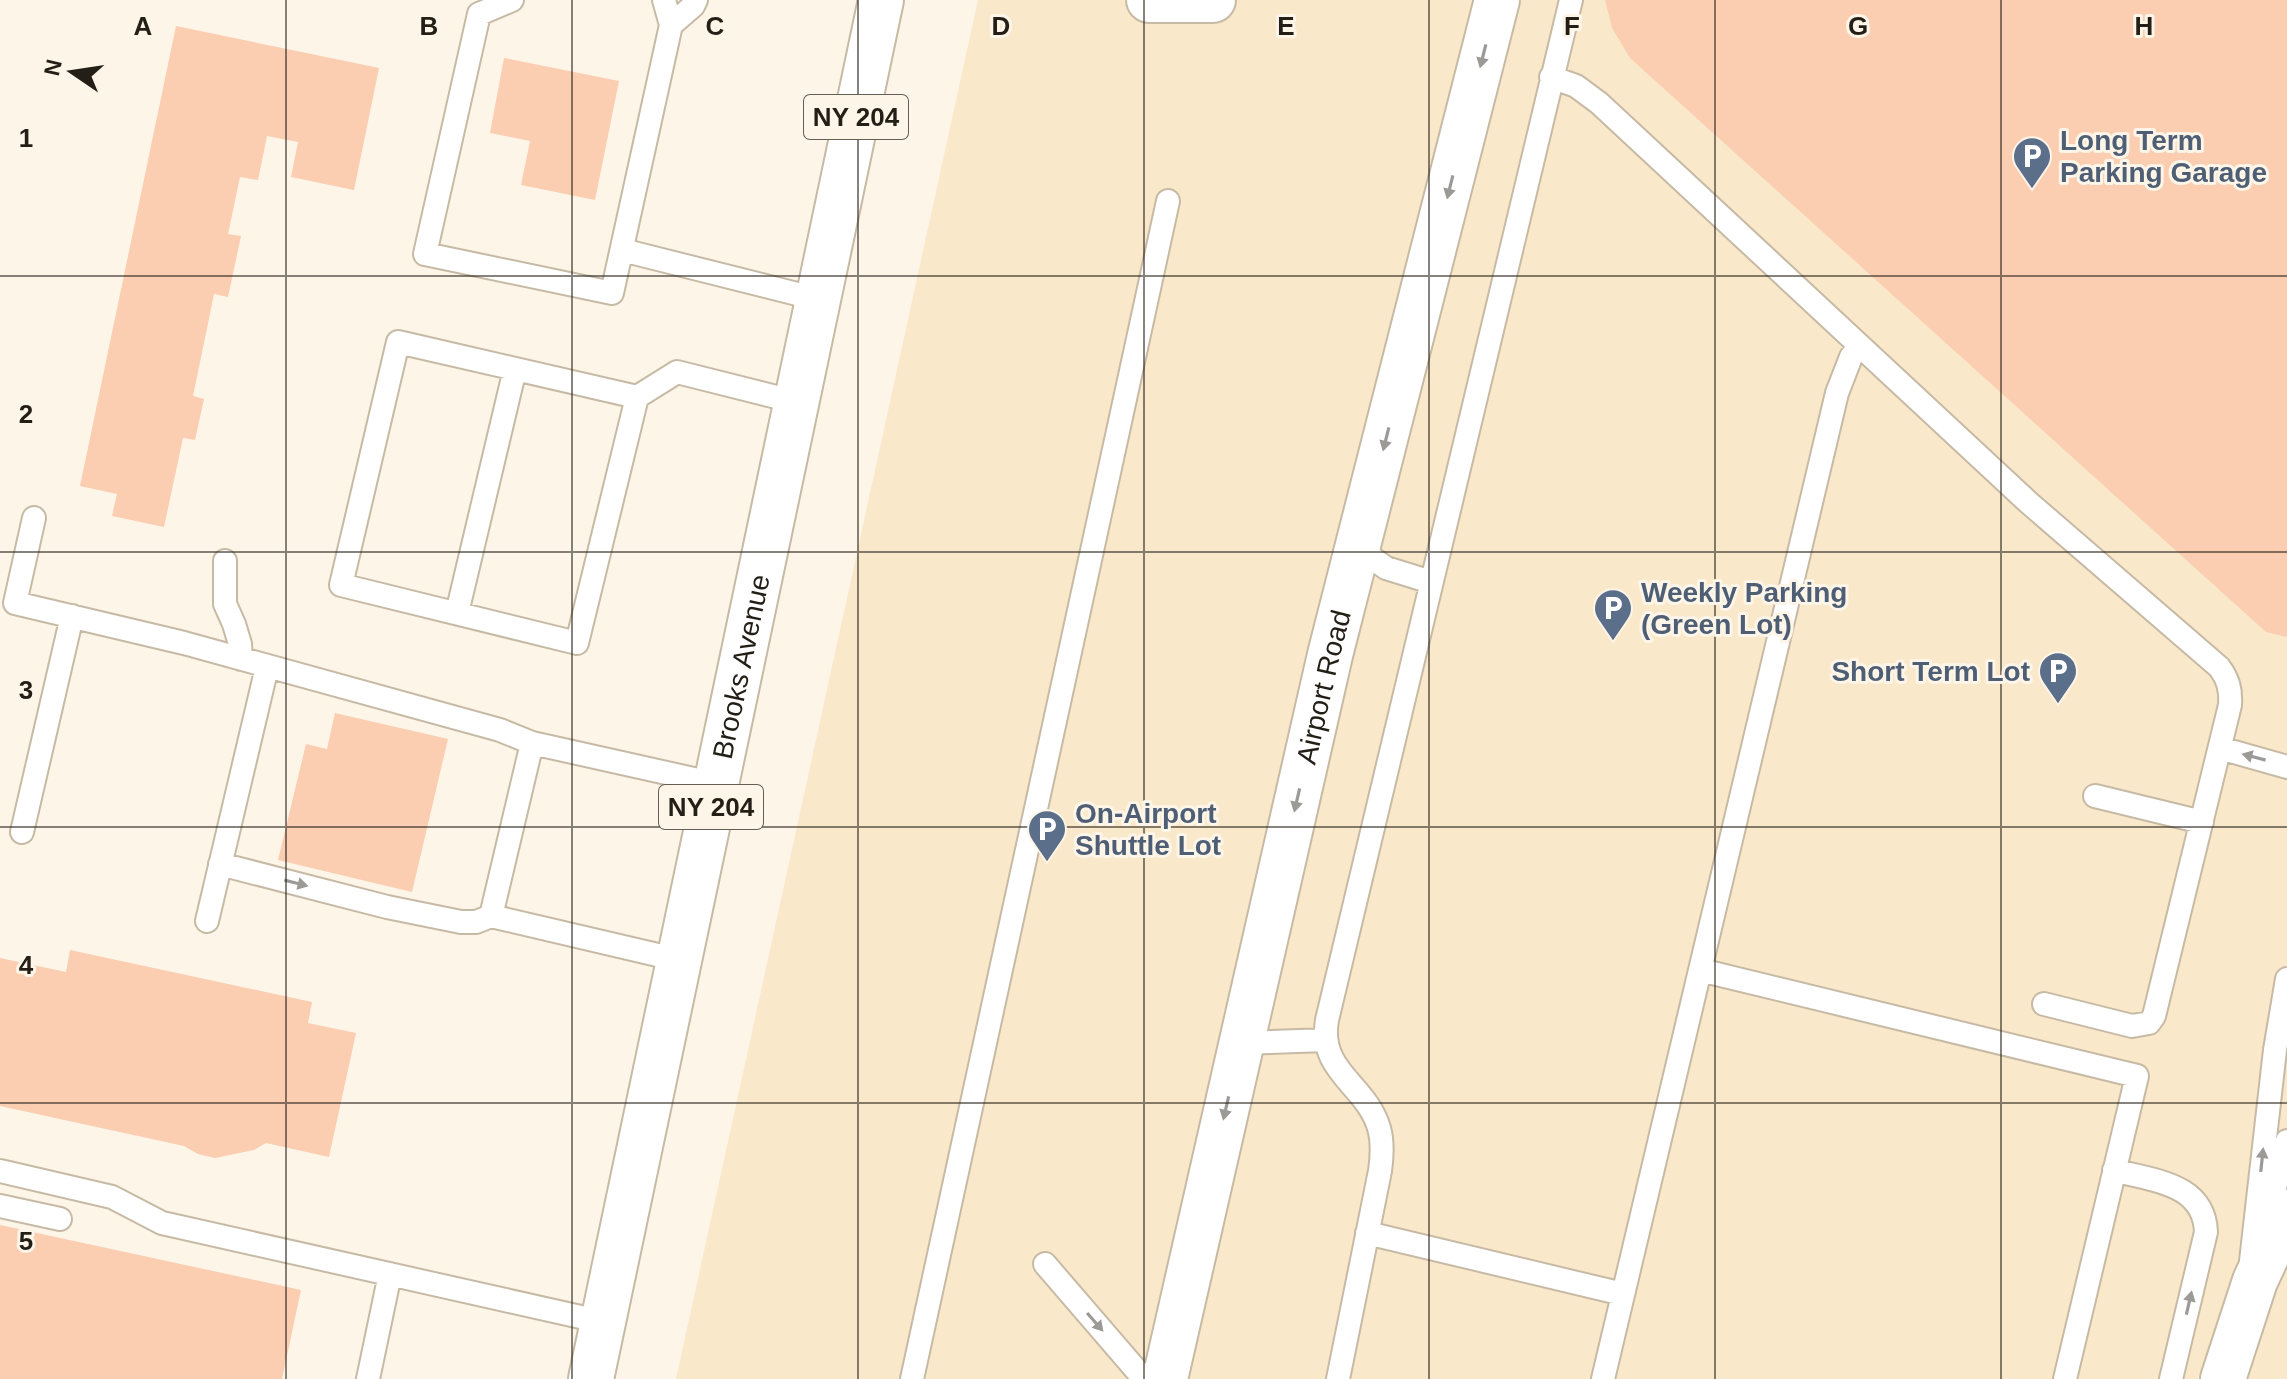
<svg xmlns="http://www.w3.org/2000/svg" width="2287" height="1379" font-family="Arial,sans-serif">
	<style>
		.built { fill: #fae8cb }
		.building { fill: #fbcdb1 }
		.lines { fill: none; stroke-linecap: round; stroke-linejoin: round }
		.lane-casing { stroke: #c7baa5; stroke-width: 26 }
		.street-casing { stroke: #c7baa5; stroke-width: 48 }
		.primary-casing { stroke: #c7baa5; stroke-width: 48 }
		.lane { stroke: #fff; stroke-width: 22 }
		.street { stroke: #fff; stroke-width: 44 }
		.primary { stroke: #fff; stroke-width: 44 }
		.oneway { fill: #9c9a96 }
		.grid { fill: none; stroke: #231e16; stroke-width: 2; stroke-opacity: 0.55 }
		.labels { text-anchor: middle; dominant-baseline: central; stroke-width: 6; stroke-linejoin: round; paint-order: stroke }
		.shield { fill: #fdf5e8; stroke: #645e55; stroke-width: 2 }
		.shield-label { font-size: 26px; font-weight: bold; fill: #231e16 }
		.service-label { font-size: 28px; font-weight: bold; fill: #4e5e75; stroke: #fdf5e8; text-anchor: start }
		.street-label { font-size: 28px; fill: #231e16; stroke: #fdf5e8 }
		.grid-label { font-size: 26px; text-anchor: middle; font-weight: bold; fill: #231e16; stroke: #fdf5e8; stroke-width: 6; stroke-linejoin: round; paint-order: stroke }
	</style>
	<rect width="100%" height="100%" fill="#fdf5e8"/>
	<path class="built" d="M978 0H2287V1379H676Z"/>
	<path class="building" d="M1605 0H2287V637L2266 632 1630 58 1612 28Z
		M176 26 379 68 354 190 291 177 298 142 267 136 258 180 240 177 228 234 241 236 228 297 214 294 193 396 204 399 195 440 183 438 164 527 112 516 117 494 80 486Z
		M504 58 619 81 595 200 521 185 530 141 490 133Z
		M335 713 448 739 412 892 278 860 306 744 327 749Z
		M70 950 312 1002 308 1023 356 1033 329 1157 266 1143 254 1150 215 1158 198 1154 184 1146 0 1106V958L66 972Z
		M0 1225 301 1290 282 1379H0Z"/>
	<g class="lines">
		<defs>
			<path id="lane" d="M512 0 479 14 425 254 612 293 671 25 664 0
				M671 25 693 6 696 0
				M1551 77 1576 86 1599 103 2028 502 2219 667C2228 679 2231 689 2230 705L2154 1016 2149 1023 2132 1026 2044 1004
				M622 250 817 299
				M637 397 577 643 341 585 398 342 637 397 677 372 796 402
				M34 518 15 603 184 643 500 730 532 743
				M1358 548 1386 568 1431 582
				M225 561V604L234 624 240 644 241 659
				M457 613 515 369
				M2220 748 2287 767
				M2095 796 2202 822
				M22 832 72 616
				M220 864 387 907 461 922H476L491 916
				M207 921 267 667
				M679 960 491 916 532 743 716 784
				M1700 970 2137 1076 2065 1379
				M1241 1043 1326 1040
				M2114 1170C2153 1181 2204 1183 2206 1232L2171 1379
				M0 1171 112 1197 162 1223 603 1322
				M0 1206 60 1219
				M2267 1219 2287 1141
				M1367 1233 1623 1294
				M2251 1261 2275 1050 2287 979
				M1045 1264 1144 1379
				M368 1379 390 1274
				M912 1379 1168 201
				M1338 1379 1380 1171C1382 1157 1383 1142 1379 1128 1366 1084 1318 1072 1327 1020L1571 0
				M1603 1379 1837 393 1851 357 1860 346"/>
			<g id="street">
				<path d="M1149 0H1213"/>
				<path id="s1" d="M1165 1379 1330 655 1497 0"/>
				<path d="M2223 1379 2255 1281 2287 1212"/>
			</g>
			<g id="primary">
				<path id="s2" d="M591 1379 881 0"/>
			</g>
		</defs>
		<use href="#lane" class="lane-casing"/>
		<use href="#street" class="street-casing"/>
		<use href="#primary" class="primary-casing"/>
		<use href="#lane" class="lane"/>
		<use href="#street" class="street"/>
		<use href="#primary" class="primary"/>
	</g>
	<defs><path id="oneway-solid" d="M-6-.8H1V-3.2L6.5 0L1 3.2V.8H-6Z" transform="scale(2)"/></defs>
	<g class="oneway">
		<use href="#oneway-solid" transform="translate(1483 56) rotate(104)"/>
		<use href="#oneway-solid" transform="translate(1450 187) rotate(104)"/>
		<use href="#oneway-solid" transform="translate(1386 439) rotate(104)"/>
		<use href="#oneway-solid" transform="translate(2254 757) rotate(-165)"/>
		<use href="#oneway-solid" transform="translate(1297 800) rotate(103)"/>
		<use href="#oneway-solid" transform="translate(296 883) rotate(14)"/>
		<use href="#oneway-solid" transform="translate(1226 1108) rotate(103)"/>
		<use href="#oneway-solid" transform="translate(2262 1160) rotate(-84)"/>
		<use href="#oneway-solid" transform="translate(2189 1303) rotate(-77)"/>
		<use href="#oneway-solid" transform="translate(1095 1322) rotate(49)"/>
	</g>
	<path class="grid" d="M286 0V1379M572 0V1379M858 0V1379M1144 0V1379M1429 0V1379M1715 0V1379M2001 0V1379M0 276H2287M0 552H2287M0 827H2287M0 1103H2287"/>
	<defs>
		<symbol id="parking-pin" viewBox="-11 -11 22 30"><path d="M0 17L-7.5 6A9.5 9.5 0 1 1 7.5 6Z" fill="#5c6f8a" stroke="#fdf5e8"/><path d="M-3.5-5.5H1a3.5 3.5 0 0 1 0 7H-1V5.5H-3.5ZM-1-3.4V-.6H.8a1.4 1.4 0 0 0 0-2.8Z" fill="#fff"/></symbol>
	</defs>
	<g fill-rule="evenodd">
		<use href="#parking-pin" x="2010" y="134" width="44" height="60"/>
		<use href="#parking-pin" x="1591" y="586" width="44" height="60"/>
		<use href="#parking-pin" x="2036" y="649" width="44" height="60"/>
		<use href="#parking-pin" x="1025" y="807" width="44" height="60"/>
	</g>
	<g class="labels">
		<g class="shield">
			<rect x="804" y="95" width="104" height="44" rx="6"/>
			<rect x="659" y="785" width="104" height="44" rx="6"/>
		</g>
		<g class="shield-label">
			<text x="856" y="117">NY 204</text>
			<text x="711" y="807">NY 204</text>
		</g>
		<g class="service-label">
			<text x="2060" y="140">Long Term<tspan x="2060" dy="32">Parking Garage</tspan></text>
			<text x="1641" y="592">Weekly Parking<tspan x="1641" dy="32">(Green Lot)</tspan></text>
			<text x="2030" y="671" text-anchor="end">Short Term Lot</text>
			<text x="1075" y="813">On-Airport<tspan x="1075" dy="32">Shuttle Lot</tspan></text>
		</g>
		<g class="street-label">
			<text stroke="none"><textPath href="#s2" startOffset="728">Brooks Avenue</textPath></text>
			<text stroke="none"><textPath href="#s1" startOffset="710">Airport Road</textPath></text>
		</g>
	</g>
	<g class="grid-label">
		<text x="143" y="35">A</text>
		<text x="429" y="35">B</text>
		<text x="715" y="35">C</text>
		<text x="1001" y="35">D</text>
		<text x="1286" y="35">E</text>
		<text x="1572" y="35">F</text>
		<text x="1858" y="35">G</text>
		<text x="2144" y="35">H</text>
		<text x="26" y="147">1</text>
		<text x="26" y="423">2</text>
		<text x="26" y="699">3</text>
		<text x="26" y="974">4</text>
		<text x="26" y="1250">5</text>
	</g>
	<g transform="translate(72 72) rotate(283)" stroke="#fdf5e8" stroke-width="6" paint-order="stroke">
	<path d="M0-6L14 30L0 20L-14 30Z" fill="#231e16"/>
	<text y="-12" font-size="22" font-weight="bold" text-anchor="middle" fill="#231e16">N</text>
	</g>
</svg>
